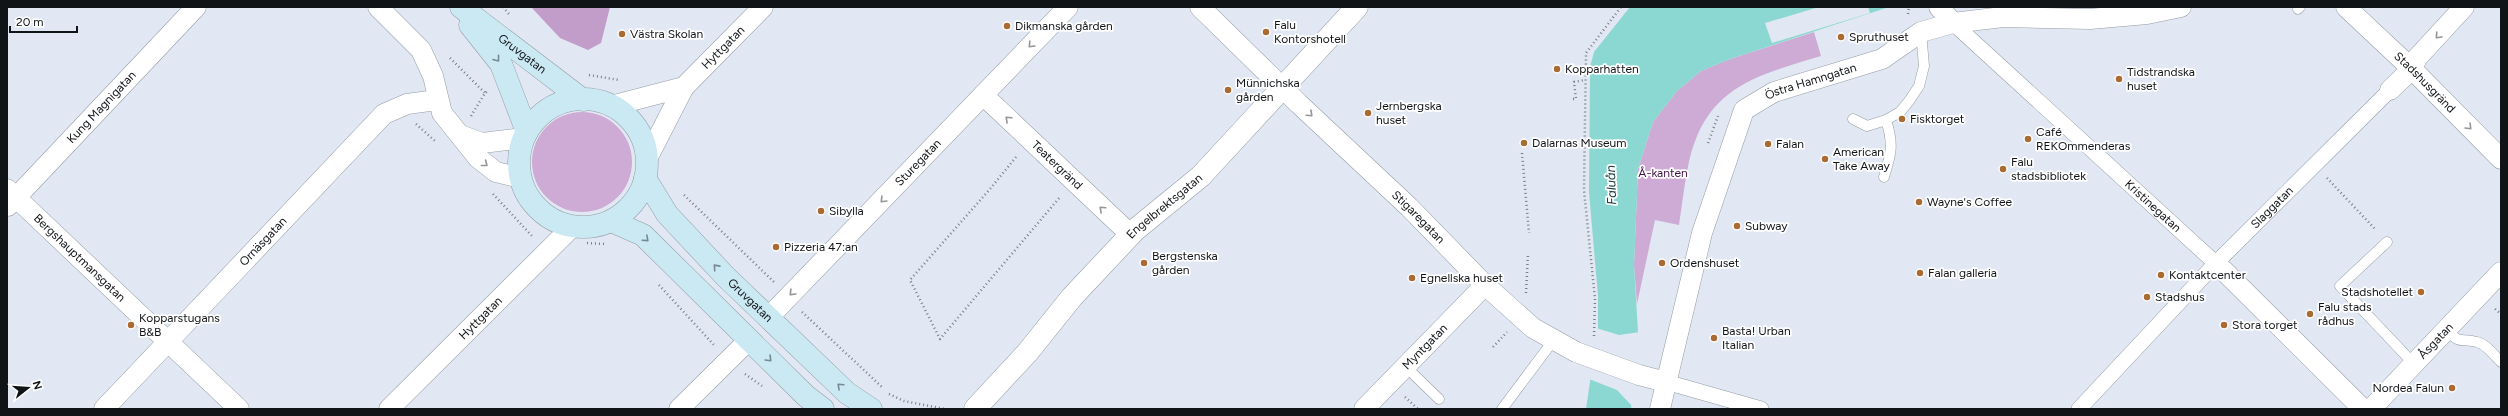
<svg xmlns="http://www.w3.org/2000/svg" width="2508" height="416" font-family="Figtree,sans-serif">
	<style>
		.green { fill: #cdabd4 }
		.forest { fill: #c29dc9 }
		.water { fill: #8bd7d2 }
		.pier { fill: #e1e8f3 }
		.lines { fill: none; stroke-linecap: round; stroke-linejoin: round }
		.service-casing { stroke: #949ca5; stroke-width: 11 }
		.pedestrian-casing { stroke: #949ca5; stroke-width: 16 }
		.minor-casing { stroke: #949ca5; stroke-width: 21 }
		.tertiary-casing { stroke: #949ca5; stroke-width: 23 }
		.secondary-casing { stroke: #949ca5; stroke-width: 23 }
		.path { stroke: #7a7f86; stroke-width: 2.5; stroke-dasharray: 1 3; stroke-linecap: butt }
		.service { stroke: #fff; stroke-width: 10 }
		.pedestrian { stroke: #fff; stroke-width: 15 }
		.minor { stroke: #fff; stroke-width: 20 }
		.tertiary { stroke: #fff; stroke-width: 22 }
		.secondary { stroke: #cae9f3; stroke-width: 22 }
		.oneway { stroke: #949597 }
		.oneway2 { stroke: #778990 }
		.poi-dot { fill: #aa6b33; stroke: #fff; stroke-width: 1.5 }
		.labels { text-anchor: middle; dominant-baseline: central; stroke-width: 3.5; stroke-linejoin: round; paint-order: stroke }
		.poi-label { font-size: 12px; fill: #111417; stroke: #fff; text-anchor: start }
		.street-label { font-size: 12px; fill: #111417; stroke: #fff }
		.park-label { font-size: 12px; fill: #42134a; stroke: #fff }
		.water-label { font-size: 13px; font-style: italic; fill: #133836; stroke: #fff }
	</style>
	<rect width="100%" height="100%" fill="#e1e8f3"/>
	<path class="green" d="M1814 32 1821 56C1766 73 1715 83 1694 144 1686 166 1683 201 1679 225L1655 220 1637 304 1634 265 1638 169 1653 122 1677 91 1701 71 1730 59Z
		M532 162a50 50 0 1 1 100 0a50 50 0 1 1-100 0Z"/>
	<path class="forest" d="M531 7H610L601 43 588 50 560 38Z"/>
	<path class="water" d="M1630 7H1889L1730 59 1701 71 1677 91 1653 122 1638 169 1634 265 1638 332 1631 409H1586L1598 327V296L1589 192 1590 67 1594 52Z"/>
	<path class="pier" d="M1819 7H1868L1870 13 1772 43 1765 23Z
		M1596 328 1619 335 1640 332 1633 407 1617 390 1589 379Z"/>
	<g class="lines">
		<defs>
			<path id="service" d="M2298 9 2300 7
				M1853 119 1867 126 1886 120 1900 112 1909 101 1919 86 1924 66 1921 32
				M1884 177C1891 154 1894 145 1886 120
				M2387 242 2340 286 2414 364
				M2446 330C2463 346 2459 337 2477 342 2486 344 2494 355 2501 362
				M1405 366 1439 399
				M1502 409 1553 341"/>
			<g id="pedestrian">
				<path id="s1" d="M1953 23 2223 270"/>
				<path d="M1666 382 1761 409"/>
				<path id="s2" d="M2079 409 2216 263 2390 90"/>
			</g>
			<g id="minor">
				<path d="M378 7 421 50 433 76 442 113 478 158 496 172 521 178"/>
				<path id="s3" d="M1200 7 1299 104 1409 207 1485 285 1533 328 1576 352 1639 375 1666 382"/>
				<path d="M1939 7 1953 23"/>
				<path id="s4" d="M2346 7 2412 69 2501 159"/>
				<path d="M2390 90 2412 69 2417 58 2464 7"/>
				<path id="s5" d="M983 95 1131 235"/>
				<path id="s6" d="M611 106 684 87 763 7"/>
				<path d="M460 135 482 143 524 138"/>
				<path d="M647 159 684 87"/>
				<path id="s7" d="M7 189 239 409"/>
				<path id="s8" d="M8 206 196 7"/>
				<path d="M2223 270 2363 409"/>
				<path id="s9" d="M768 318 1068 7"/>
				<path id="s10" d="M104 409 384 114 407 104 437 100"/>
				<path id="s11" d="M389 409 572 227"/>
				<path d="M679 409 749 340"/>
				<path id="s12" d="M1364 409 1485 285"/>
				<path id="s13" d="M1660 409 1702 233 1744 110 1774 92 1882 59 1921 32 1953 23 2003 17 2090 19 2147 14 2181 7"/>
				<path id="s14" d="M2371 409 2501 272"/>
			</g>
			<g id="tertiary">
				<path id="s15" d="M975 409 1027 353 1072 297 1135 230 1201 176 1357 7"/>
			</g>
			<g id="secondary">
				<path id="s16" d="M461 7 583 100"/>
				<path d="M470 25 501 64 527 132"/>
				<circle cx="583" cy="163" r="64"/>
				<path id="s17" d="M645 178 667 214 725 276 847 393 871 409"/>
				<path d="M611 221 643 235 806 396 823 409"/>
			</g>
		</defs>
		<use href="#service" class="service-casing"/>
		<use href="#pedestrian" class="pedestrian-casing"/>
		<use href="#minor" class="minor-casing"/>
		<use href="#tertiary" class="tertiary-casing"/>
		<use href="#secondary" class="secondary-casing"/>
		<path class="path" d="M503 7 509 14
			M1908 14 1909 7
			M450 58 485 93
			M589 75 619 80
			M1573 99H1576L1574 82 1585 80
			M471 116 485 93 488 91
			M416 124 435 141
			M1708 143 1718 116
			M1522 153 1529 233
			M1016 157 990 189 910 280 940 339 1060 197
			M2327 178 2376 230
			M493 194 532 236
			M684 195 774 282
			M587 243 606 244
			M659 285 714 345
			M1526 293 1528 254
			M2495 309 2501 314
			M802 312 883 388
			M1594 336 1595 299 1584 190 1586 53 1621 7
			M1493 347 1507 332
			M745 374 762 386
			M889 394 904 401 945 409
			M1405 397 1418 409"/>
		<use href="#service" class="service"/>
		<use href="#pedestrian" class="pedestrian"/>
		<use href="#minor" class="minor"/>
		<use href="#tertiary" class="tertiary"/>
		<use href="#secondary" class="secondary"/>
	</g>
	<defs><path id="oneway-chevron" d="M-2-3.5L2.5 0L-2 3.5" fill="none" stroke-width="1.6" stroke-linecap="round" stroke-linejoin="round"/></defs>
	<g class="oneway">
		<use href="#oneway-chevron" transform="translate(2438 36) rotate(133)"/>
		<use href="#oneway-chevron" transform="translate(1031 45) rotate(134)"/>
		<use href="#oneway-chevron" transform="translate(1310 114) rotate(43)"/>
		<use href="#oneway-chevron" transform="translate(1008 119) rotate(-137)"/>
		<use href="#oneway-chevron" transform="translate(2469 127) rotate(45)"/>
		<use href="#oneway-chevron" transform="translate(485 164) rotate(38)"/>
		<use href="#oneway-chevron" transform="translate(883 200) rotate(134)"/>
		<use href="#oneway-chevron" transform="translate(1102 209) rotate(-137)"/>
		<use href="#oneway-chevron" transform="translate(792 293) rotate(134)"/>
	</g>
	<g class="oneway2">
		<use href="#oneway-chevron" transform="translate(497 59) rotate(52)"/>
		<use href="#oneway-chevron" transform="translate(646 239) rotate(42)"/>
		<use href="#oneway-chevron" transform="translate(716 267) rotate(-132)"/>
		<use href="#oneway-chevron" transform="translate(769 359) rotate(45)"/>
		<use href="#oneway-chevron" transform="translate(840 386) rotate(-137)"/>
	</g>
	<g class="poi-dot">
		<circle cx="1007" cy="26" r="4"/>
		<circle cx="1266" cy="32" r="4"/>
		<circle cx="622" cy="34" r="4"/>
		<circle cx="1841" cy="37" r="4"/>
		<circle cx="1557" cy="69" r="4"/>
		<circle cx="2119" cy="79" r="4"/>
		<circle cx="1228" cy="90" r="4"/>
		<circle cx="1368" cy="113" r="4"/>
		<circle cx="1902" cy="119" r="4"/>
		<circle cx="2028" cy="139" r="4"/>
		<circle cx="1524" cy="143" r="4"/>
		<circle cx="1768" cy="144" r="4"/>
		<circle cx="1825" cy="159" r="4"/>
		<circle cx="2003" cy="169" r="4"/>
		<circle cx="1919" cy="202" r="4"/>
		<circle cx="821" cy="211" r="4"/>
		<circle cx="1737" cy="226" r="4"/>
		<circle cx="776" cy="247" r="4"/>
		<circle cx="1144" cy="263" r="4"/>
		<circle cx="1662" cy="263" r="4"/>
		<circle cx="1920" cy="273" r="4"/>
		<circle cx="2161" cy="275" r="4"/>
		<circle cx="1412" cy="278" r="4"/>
		<circle cx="2421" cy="292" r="4"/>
		<circle cx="2147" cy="297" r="4"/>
		<circle cx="2310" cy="314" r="4"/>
		<circle cx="131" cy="325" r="4"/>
		<circle cx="2224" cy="325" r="4"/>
		<circle cx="1714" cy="338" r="4"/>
		<circle cx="2452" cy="388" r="4"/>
	</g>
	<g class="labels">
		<g class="poi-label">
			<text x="1274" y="25">Falu<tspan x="1274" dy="14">Kontorshotell</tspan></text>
			<text x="1015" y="26">Dikmanska gården</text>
			<text x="630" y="34">Västra Skolan</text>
			<text x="1849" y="37">Spruthuset</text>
			<text x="1565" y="69">Kopparhatten</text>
			<text x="2127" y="72">Tidstrandska<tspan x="2127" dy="14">huset</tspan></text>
			<text x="1236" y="83">Münnichska<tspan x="1236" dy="14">gården</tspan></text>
			<text x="1376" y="106">Jernbergska<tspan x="1376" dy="14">huset</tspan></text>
			<text x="1910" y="119">Fisktorget</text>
			<text x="2036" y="132">Café<tspan x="2036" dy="14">REKOmmenderas</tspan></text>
			<text x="1532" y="143">Dalarnas Museum</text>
			<text x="1776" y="144">Falan</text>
			<text x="1833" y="152">American<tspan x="1833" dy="14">Take Away</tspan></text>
			<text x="2011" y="162">Falu<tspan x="2011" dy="14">stadsbibliotek</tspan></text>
			<text x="1927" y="202">Wayne's Coffee</text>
			<text x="829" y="211">Sibylla</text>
			<text x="1745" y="226">Subway</text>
			<text x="784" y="247">Pizzeria 47:an</text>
			<text x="1152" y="256">Bergstenska<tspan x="1152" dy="14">gården</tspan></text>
			<text x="1670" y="263">Ordenshuset</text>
			<text x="1928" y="273">Falan galleria</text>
			<text x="2169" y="275">Kontaktcenter</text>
			<text x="1420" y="278">Egnellska huset</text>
			<text x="2413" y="292" text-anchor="end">Stadshotellet</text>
			<text x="2155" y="297">Stadshus</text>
			<text x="2318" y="307">Falu stads<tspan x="2318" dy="14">rådhus</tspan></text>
			<text x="139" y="318">Kopparstugans<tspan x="139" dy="14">B&amp;B</tspan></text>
			<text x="2232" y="325">Stora torget</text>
			<text x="1722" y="331">Basta! Urban<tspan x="1722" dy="14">Italian</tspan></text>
			<text x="2444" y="388" text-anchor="end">Nordea Falun</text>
		</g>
		<g class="street-label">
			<text stroke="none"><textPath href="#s6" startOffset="131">Hyttgatan</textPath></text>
			<text stroke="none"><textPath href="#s16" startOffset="77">Gruvgatan</textPath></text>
			<text stroke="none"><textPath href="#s13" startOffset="384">Östra Hamngatan</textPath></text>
			<text stroke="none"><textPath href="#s4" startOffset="109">Stadshusgränd</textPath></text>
			<text stroke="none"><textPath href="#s8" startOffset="136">Kung Magnigatan</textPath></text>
			<text stroke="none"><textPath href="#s9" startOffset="216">Sturegatan</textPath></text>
			<text stroke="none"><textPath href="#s5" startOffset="102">Teatergränd</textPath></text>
			<text stroke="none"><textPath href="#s1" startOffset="271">Kristinegatan</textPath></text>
			<text stroke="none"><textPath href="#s15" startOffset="278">Engelbrektsgatan</textPath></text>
			<text stroke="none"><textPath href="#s2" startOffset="279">Slaggatan</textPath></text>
			<text stroke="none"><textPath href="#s3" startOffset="303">Stigaregatan</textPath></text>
			<text stroke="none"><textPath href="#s10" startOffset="231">Ornäsgatan</textPath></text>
			<text stroke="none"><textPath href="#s7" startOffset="100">Bergshauptmansgatan</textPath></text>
			<text stroke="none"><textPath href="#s17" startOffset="162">Gruvgatan</textPath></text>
			<text stroke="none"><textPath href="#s11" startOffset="129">Hyttgatan</textPath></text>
			<text stroke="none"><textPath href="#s14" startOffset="94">Åsgatan</textPath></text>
			<text stroke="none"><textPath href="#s12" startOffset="87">Myntgatan</textPath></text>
		</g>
		<g class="park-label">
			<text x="1663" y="173">Å-kanten</text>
		</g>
		<g class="water-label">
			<text transform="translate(1611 185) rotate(-92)">Faluån</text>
		</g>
	</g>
	<rect width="2508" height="416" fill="none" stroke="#111417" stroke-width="16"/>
	<g transform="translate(28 388) rotate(73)" stroke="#ffffff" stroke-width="3" paint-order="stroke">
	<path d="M0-3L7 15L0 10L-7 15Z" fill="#111417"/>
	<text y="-6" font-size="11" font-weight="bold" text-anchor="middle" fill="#111417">N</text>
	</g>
	<path d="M10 26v6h67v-6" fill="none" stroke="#111417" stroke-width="2"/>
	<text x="16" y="26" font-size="12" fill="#111417" stroke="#ffffff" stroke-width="3" paint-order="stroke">20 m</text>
</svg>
